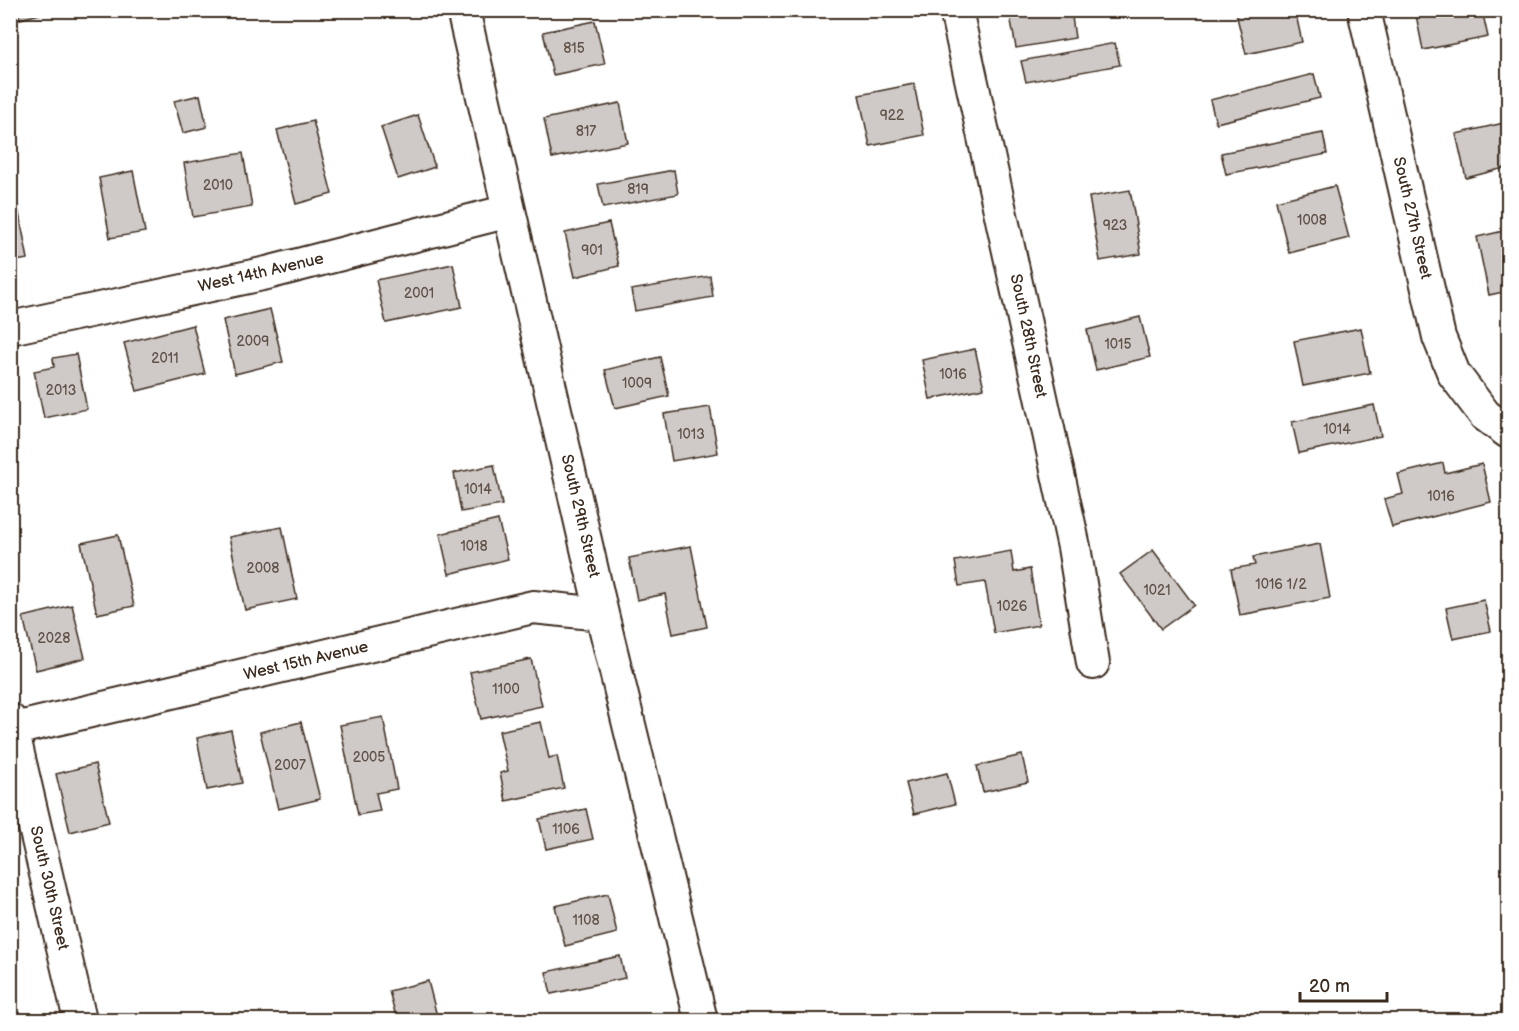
<svg xmlns="http://www.w3.org/2000/svg" width="1519" height="1031" font-family="'Balsamiq Sans',sans-serif">
	<style>
		.building { fill: #cfcac7; stroke: #3b2a1e; stroke-width: 1.5 }
		.lines { fill: none; stroke-linecap: round; stroke-linejoin: round }
		.street-casing { stroke: #3b2a1e; stroke-width: 36 }
		.street { stroke: #fff; stroke-width: 32 }
		.labels { text-anchor: middle; dominant-baseline: central; stroke-width: 5; stroke-linejoin: round; paint-order: stroke }
		.number-label { font-size: 14px; fill: #605248 }
		.street-label { font-size: 16px; fill: #3b2a1e; stroke: #fff }
	</style>
	<rect width="100%" height="100%" fill="#fff"/>
	<filter id="ink" filterUnits="userSpaceOnUse"><feTurbulence type="fractalNoise" baseFrequency=".0167" numOctaves="2"/><feDisplacementMap in="SourceGraphic" scale="12" xChannelSelector="R" yChannelSelector="G"/><feConvolveMatrix kernelMatrix="1 2 1 2 8 2 1 2 1" color-interpolation-filters="sRGB"/></filter>
	<g filter="url(#ink)">
		<path class="building" d="M18 10H56L20 19Z
			M513 10H550L514 17Z
			M1009 10H1071L1075 38 1016 48Z
			M1246 10H1295L1302 42 1246 54 1236 13Z
			M1415 10H1482L1488 37 1423 50Z
			M595 21 605 64 553 75 543 32Z
			M1115 43 1120 65 1026 82 1021 61Z
			M1314 74 1320 98 1216 123 1210 100Z
			M914 84 924 135 870 146 859 95Z
			M200 95 207 127 183 133 174 101Z
			M620 103 628 143 552 158 544 119Z
			M418 115 435 167 398 179 381 127Z
			M313 121 332 194 296 204 277 130Z
			M1508 122V167L1466 178 1456 134Z
			M1323 133 1327 154 1226 174 1221 153Z
			M243 153 252 207 193 217 184 163Z
			M674 170 678 194 603 208 598 184Z
			M133 171 145 232 110 238 99 178Z
			M1335 186 1349 238 1289 253 1276 201Z
			M1130 190 1141 254 1100 261 1089 197Z
			M17 203 28 259 10 262V205Z
			M609 223 619 266 575 277 565 233Z
			M1508 230V291L1489 295 1477 237Z
			M453 264 462 307 386 323 376 280Z
			M710 276 713 297 635 311 631 290Z
			M270 309 283 362 235 374 223 320Z
			M1140 317 1150 357 1096 370 1087 330Z
			M193 325 205 374 137 391 124 343Z
			M1361 328 1370 373 1303 386 1294 341Z
			M975 349 984 388 930 399 922 360Z
			M76 354 87 409 44 418 34 371 54 367 53 358Z
			M660 357 669 396 615 408 605 370Z
			M1374 405 1381 436 1299 453 1292 422Z
			M710 407 718 453 672 461 664 414Z
			M1443 463 1445 473 1482 464 1491 502 1392 527 1384 499 1403 494 1398 474Z
			M494 465 502 505 461 512 454 473Z
			M498 520 508 559 449 574 440 534Z
			M282 527 297 599 245 610 229 537Z
			M118 535 134 606 97 614 81 543Z
			M1320 544 1330 598 1240 615 1231 569 1255 565 1253 557Z
			M691 546 707 627 673 634 665 594 637 600 629 558Z
			M1153 550 1194 605 1161 629 1120 574Z
			M1011 551 1014 572 1030 569 1039 625 994 633 985 582 959 586 955 561Z
			M1484 600 1491 631 1453 639 1446 608Z
			M72 605 85 658 36 670 23 617Z
			M531 659 542 706 481 719 470 672Z
			M383 717 397 789 376 793 380 811 358 815 340 725Z
			M301 722 320 799 278 809 260 732Z
			M541 722 549 758 557 756 564 788 506 801 500 773 508 771 499 731Z
			M231 730 242 783 207 790 197 738Z
			M1022 755 1028 782 983 792 977 766Z
			M95 764 109 822 70 832 56 774Z
			M947 773 955 804 914 814 906 783Z
			M586 809 593 839 546 849 539 819Z
			M608 894 617 933 565 946 555 906Z
			M620 956 625 978 551 994 546 972Z
			M428 981 438 1020H397L389 991Z"/>
		<g class="lines">
			<defs>
				<path id="street" d="M463 10 602 614 701 1020
					M956 10 1074 547 1093 663
					M1364 10 1439 337 1454 374 1485 415 1508 432
					M10 328 267 273 509 211
					M10 720 80 1020
					M10 730 533 607 602 614"/>
			</defs>
			<use href="#street" class="street-casing"/>
			<use href="#street" class="street"/>
		</g>
	</g>
	<g class="labels">
		<g class="number-label">
			<text x="574" y="48">815</text>
			<text x="892" y="115">922</text>
			<text x="586" y="131">817</text>
			<text x="218" y="185">2010</text>
			<text x="638" y="189">819</text>
			<text x="1312" y="220">1008</text>
			<text x="1115" y="225">923</text>
			<text x="592" y="250">901</text>
			<text x="419" y="293">2001</text>
			<text x="253" y="341">2009</text>
			<text x="1118" y="344">1015</text>
			<text x="165" y="358">2011</text>
			<text x="953" y="374">1016</text>
			<text x="637" y="383">1009</text>
			<text x="61" y="390">2013</text>
			<text x="1337" y="429">1014</text>
			<text x="691" y="434">1013</text>
			<text x="478" y="489">1014</text>
			<text x="1441" y="496">1016</text>
			<text x="474" y="546">1018</text>
			<text x="263" y="568">2008</text>
			<text x="1281" y="584">1016 1/2</text>
			<text x="1157" y="590">1021</text>
			<text x="1012" y="606">1026</text>
			<text x="54" y="638">2028</text>
			<text x="506" y="689">1100</text>
			<text x="369" y="757">2005</text>
			<text x="290" y="765">2007</text>
			<text x="566" y="829">1106</text>
			<text x="586" y="920">1108</text>
		</g>
		<g class="street-label">
			<text transform="translate(1412 218) rotate(77)">South 27th Street</text>
			<text transform="translate(261 273) rotate(-13)">West 14th Avenue</text>
			<text transform="translate(1028 336) rotate(78)">South 28th Street</text>
			<text transform="translate(580 516) rotate(77)">South 29th Street</text>
			<text transform="translate(306 661) rotate(-13)">West 15th Avenue</text>
			<text transform="translate(49 888) rotate(77)">South 30th Street</text>
		</g>
	</g>
	<rect width="1519" height="1031" fill="none" stroke="#fff" stroke-width="36"/>
	<rect x="18" y="18" width="1483" height="995" fill="none" stroke="#3b2a1e" stroke-width="2" filter="url(#ink)"/>
	<path d="M1300 992v9h87v-9" fill="none" stroke="#3b2a1e" stroke-width="3"/>
	<text x="1309" y="992" font-size="18" fill="#3b2a1e" stroke="#ffffff" stroke-width="4.5" paint-order="stroke">20 m</text>
</svg>
